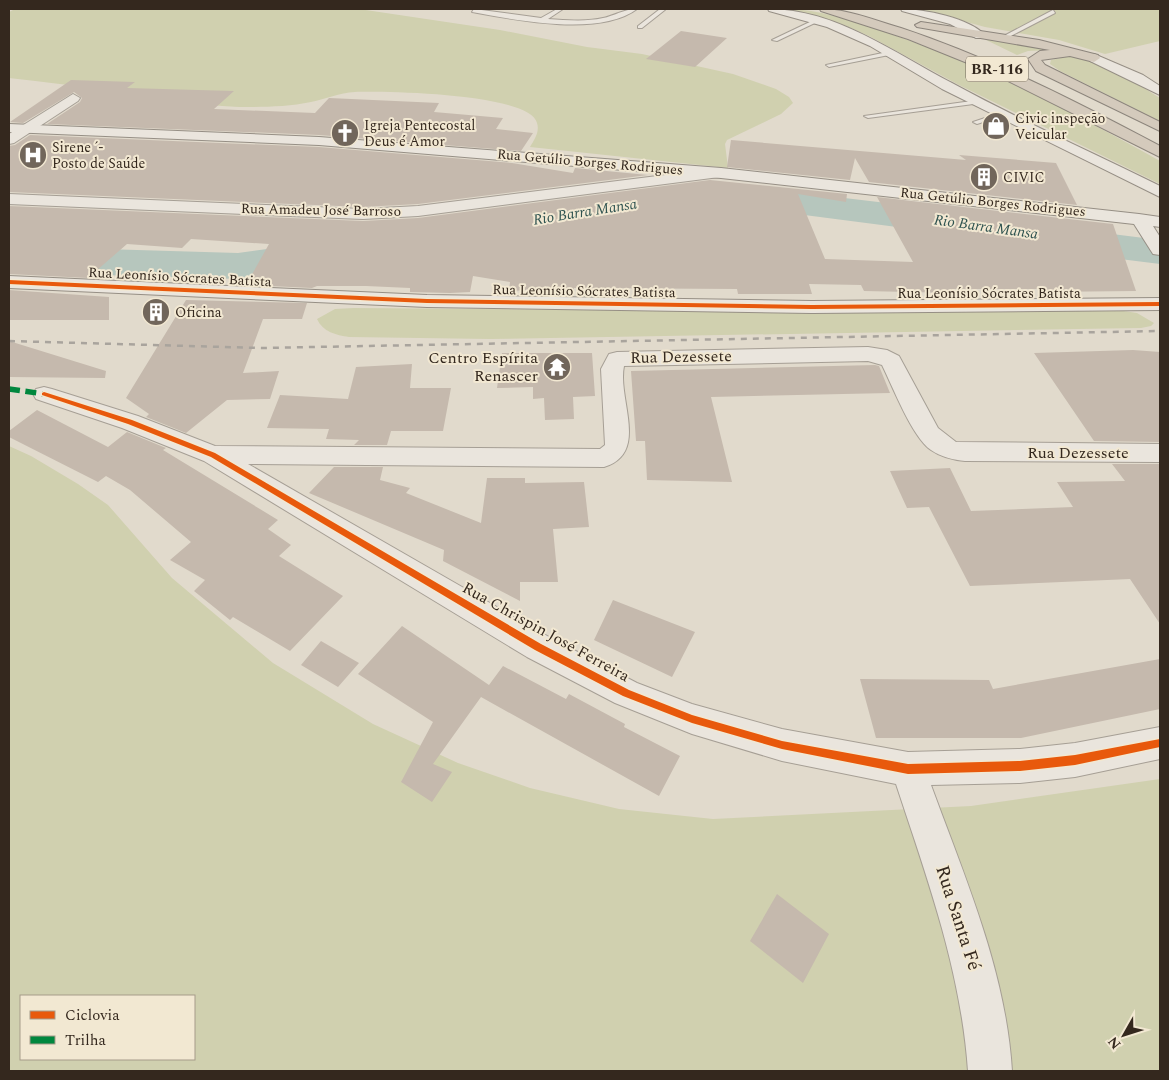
<svg xmlns="http://www.w3.org/2000/svg" width="1169" height="1080" font-family="Spectral,serif">
	<style>
		.green { fill: #d0d0af; fill-rule: evenodd }
		.lines { fill: none; stroke-linecap: round; stroke-linejoin: round }
		.river { fill: #b6c6bd; fill-rule: evenodd }
		.building { fill: #c5b9ad }
		.lane-casing { stroke: #a69f95; stroke-width: 2 }
		.street-casing { stroke: #a69f95; stroke-width: 2 }
		.secondary-casing { stroke: #968f85; stroke-width: 2 }
		.highway-casing { stroke: #8c857c; stroke-width: 2 }
		.lane { fill: #eae5dd; fill-rule: evenodd }
		.street { fill: #eae5dd; fill-rule: evenodd }
		.secondary { fill: #eae5dd; fill-rule: evenodd }
		.highway { fill: #d4cabc; fill-rule: evenodd }
		.rail { stroke: #a9a49d; stroke-width: 2.5; stroke-dasharray: 6 6; stroke-linecap: butt }
		.quiet { stroke: #00873e; stroke-width: 5.5; stroke-dasharray: 11 5.5; stroke-linecap: butt }
		.cycleway-casing { stroke: #f2e8d2; stroke-width: 3 }
		.cycleway { fill: #e8590c; fill-rule: evenodd }
		.labels { text-anchor: middle; dominant-baseline: central; stroke-width: 4; stroke-linejoin: round; paint-order: stroke }
		.far-poi-label { font-size: 14px; fill: #34281e; stroke: #f2e8d2; text-anchor: start }
		.far-street-label { font-size: 14px; fill: #34281e; stroke: #f2e8d2 }
		.shield { fill: #f2e8d2; stroke: #6d6254; stroke-width: 1 }
		.shield-label { font-size: 15px; font-weight: bold; fill: #34281e }
		.far-water-label { font-size: 15px; font-style: italic; fill: #2e524f; stroke: #f2e8d2 }
		.street-label { font-size: 16px; fill: #34281e; stroke: #f2e8d2 }
		.poi-label { font-size: 16px; fill: #34281e; stroke: #f2e8d2; text-anchor: end }
		.near-street-label { font-size: 19px; fill: #34281e; stroke: #f2e8d2 }
	</style>
	<rect width="100%" height="100%" fill="#e1dacc"/>
	<path class="green" d="M15 9H359L500 30 587 47 642 54 733 74 776 89 789 97 793 103 781 114 727 140 725 144 728 168 530 147C534 140 540 132 537 123 530 93 382 91 355 92 339 93 326 99 311 102 287 107 262 107 239 107 194 105 151 97 107 90 74 85 41 82 9 78V12Z
		M787 9C819 9 851 21 882 31 981 64 1070 111 1160 161V184L959 85 869 36 844 25Z
		M919 9H1160V41L1105 54 1059 40 985 27Z
		M982 38 1051 50 1028 51 1017 55Z
		M1071 56C1102 58 1134 82 1160 98V121L1060 71 1050 64 1051 60Z
		M354 308 848 312 1117 310 1137 313 1154 323 1151 326 1141 328 490 339 349 337C336 335 323 332 317 319L335 309Z
		M9 446 31 456 78 484 108 505 172 578 273 663 373 724 458 763 530 788 619 809 713 819 971 806 1160 779V1071H9ZM21 996H194V1059H21Z"/>
	<g class="lines">
		<path class="river" d="M718 183 1005 217 1080 230 1160 240V264L1080 254 1005 241 705 202 699 194 705 186Z
			M342 239 357 242 363 251 357 260 238 279 103 275 9 264V240L103 249 238 253Z"/>
	</g>
	<path class="building" d="M681 31 727 38 695 67 646 59Z
		M71 80 135 82 127 88 234 91 214 109 315 113 329 98 439 103 434 112 503 118 496 129 533 133 521 151 319 135 47 124 80 102 82 98 74 92 23 123 10 122Z
		M30 135 319 147 512 163 573 173 575 168 648 175 418 204 363 207 9 192V146L15 145Z
		M731 140 966 160 959 155 1056 163 1077 205 869 182 855 158 850 180 727 167Z
		M710 180 847 194 846 202 798 194 825 259 913 262 877 197 1113 224 1136 291 1040 292 1038 289H953L955 293 864 291 861 285 809 284 812 294H738L737 289 574 288V295L533 293V290L509 291 510 282 473 276 470 292 450 293 410 292V288L366 286H317L312 288 246 285 269 244 191 239 182 248 127 244 88 278 9 274V206L363 221 418 218Z
		M9 290 109 297V320H9Z
		M186 300 307 303 302 319H263L243 373 279 371 270 399 227 400 186 433 146 417 149 414 126 398Z
		M9 341 106 371 105 378 9 377Z
		M1133 350 1160 352V442L1094 441 1034 353Z
		M502 353H592L595 396 573 397 574 419 545 420 544 398 533 399V387L497 388Z
		M412 364 410 388H451L443 431H391L387 445H354L359 440 326 439 329 429 267 428 280 395 348 399 356 367Z
		M875 365 879 366 890 393 711 397 732 482 647 480 645 441H636L631 371Z
		M37 410 108 447 127 432 166 448 163 450 278 520 268 529 291 545 279 556 343 596 290 651 233 617 230 620 194 591 205 580 170 560 191 542 130 490 106 476 98 482 9 437V431Z
		M1112 464H1160V624L1130 579 970 586 929 507 907 508 890 471 950 468 971 511 1073 507 1057 482 1125 481Z
		M334 467H383L380 480 410 488 406 493 481 523 487 478H525V483L584 482 589 527 553 529 558 582H520V601L443 561 444 550 309 493Z
		M613 600 695 632 672 677 594 640Z
		M402 626 489 685 503 666 566 699 569 694 625 724 624 727 680 756 659 796 481 697 433 764 452 772 432 802 401 782 433 722 358 674Z
		M321 641 359 663 338 687 301 665Z
		M1160 659V709L1021 738H876L860 679 989 680 993 689Z
		M777 894 829 934 803 983 750 941Z"/>
	<g class="lines">
		<defs>
			<path id="lane" d="M474 9 541 18 557 9H563L548 19C566 20 585 22 603 18 614 16 626 8 637 9 600 37 515 20 472 12Z
				M660 9H666L642 28H638V26Z
				M1053 10 1055 13 1005 39 1000 38Z
				M814 20 819 21 777 41 772 40Z
				M892 51 894 54 829 67 826 65Z
				M979 100 981 103 868 118 864 116Z
				M1003 112 1005 115 977 124 973 122Z"/>
			<path id="street" d="M73 94 80 98 78 101 14 143 9 144V134Z
				M721 168 729 173 727 176 418 216 363 219 9 204V194L363 209 418 206Z
				M868 347 887 350 899 356 938 428 956 442 1160 444V462L965 461C954 460 941 457 931 450 912 437 893 387 882 365L868 361 624 366C617 399 650 453 604 467L248 464 549 637 637 683 692 704 782 729 908 752 1020 749 1075 743 1160 727V759L1075 777 1020 783 931 785C965 878 1006 971 1012 1071H968C961 970 927 878 896 784L782 761 692 734 615 703 527 657 204 461 122 428 36 399 33 394 36 389 44 387 52 389 138 416 215 446 600 449 605 445 601 369 609 354 617 352Z"/>
			<path id="secondary" d="M768 9C836 9 894 53 952 83 1020 120 1091 152 1160 186V197L942 89 870 46 827 27 769 11Z
				M901 9C924 9 970 18 986 36L984 38H976L950 24 902 11Z
				M1094 54 1143 75 1160 86V95L1090 61 1088 58Z
				M9 124 319 137 721 168 1139 214 1160 217V227L1153 226 1160 237V255L1153 254 1134 224 721 178 319 145 9 132Z
				M9 276 427 295 812 301 1160 298V310L812 313 427 307 9 288Z"/>
			<path id="highway" d="M820 9C848 9 874 20 901 28 991 58 1076 101 1160 146V157L992 73 908 39 821 11Z
				M921 22 1039 40 1098 55 1100 58 1094 62 1070 56 1041 60 1045 65 1160 122V131L1036 71 1028 59 1040 51 1050 50 917 27 915 25Z"/>
		</defs>
		<use href="#lane" class="lane-casing"/>
		<use href="#street" class="street-casing"/>
		<use href="#secondary" class="secondary-casing"/>
		<use href="#highway" class="highway-casing"/>
		<use href="#lane" class="lane"/>
		<use href="#street" class="street"/>
		<use href="#secondary" class="secondary"/>
		<use href="#highway" class="highway"/>
		<path class="rail" d="M9 341 261 348 1160 331"/>
		<path class="quiet" d="M9 389 44 394"/>
		<defs>
			<path id="cycleway" d="M9 280 427 299 812 305 1160 302V306L812 309 427 303 9 284Z
				M44 392 132 420 215 453 541 644 629 690 692 715 782 741 908 764 1020 761 1075 755 1160 739V747L1075 765 1020 771 908 774 782 749 692 723 623 696 535 650 211 457 128 424 42 395V393Z"/>
		</defs>
		<use href="#cycleway" class="cycleway-casing"/>
		<use href="#cycleway" class="cycleway"/>
	</g>
	<defs>
		<symbol id="shop-disc" viewBox="-11 -11 22 22"><circle r="9.5" fill="#71665b" stroke="#f2e8d2"/><path d="M-5-2.5h2.3a2.7 3.5 0 0 1 5.4 0H5L5.5 6h-11ZM-1.5-2.5h3a1.5 2.3 0 0 0-3 0Z" fill="#fff"/></symbol>
		<symbol id="church-disc" viewBox="-11 -11 22 22"><circle r="9.5" fill="#71665b" stroke="#f2e8d2"/><path d="M-1.2-6h2.4v3.5h3.3v2.4h-3.3V6h-2.4V-.1h-3.3v-2.4h3.3Z" fill="#fff"/></symbol>
		<symbol id="hospital-disc" viewBox="-11 -11 22 22"><circle r="9.5" fill="#71665b" stroke="#f2e8d2"/><path d="M-5-5h3v3.5h4V-5h3V5h-3V1.5h-4V5h-3Z" fill="#fff"/></symbol>
		<symbol id="building-disc" viewBox="-11 -11 22 22"><circle r="9.5" fill="#71665b" stroke="#f2e8d2"/><path d="M-4-6H4V6H1V3H-1V6H-4ZM-2.5-4.3h1.7v1.8h-1.7ZM.8-4.3h1.7v1.8H.8ZM-2.5-1h1.7V.8h-1.7ZM.8-1h1.7V.8H.8Z" fill="#fff"/></symbol>
		<symbol id="temple-disc" viewBox="-11 -11 22 22"><circle r="9.5" fill="#71665b" stroke="#f2e8d2"/><path d="M0-6L5-2H3V0L6.5 2.5H4V6H1.5V3h-3V6H-4V2.5H-6.5L-3 0V-2H-5Z" fill="#fff"/></symbol>
	</defs>
	<g fill-rule="evenodd">
		<use href="#shop-disc" x="980" y="110" width="32" height="32"/>
		<use href="#church-disc" x="329" y="117" width="32" height="32"/>
		<use href="#hospital-disc" x="17" y="139" width="32" height="32"/>
		<use href="#building-disc" x="968" y="161" width="32" height="32"/>
		<use href="#building-disc" x="140" y="296" width="32" height="32"/>
		<use href="#temple-disc" x="541" y="351" width="32" height="32"/>
	</g>
	<g class="labels">
		<g class="far-poi-label">
			<text x="1015" y="118">Civic inspeção<tspan x="1015" dy="16">Veicular</tspan></text>
			<text x="364" y="125">Igreja Pentecostal<tspan x="364" dy="16">Deus é Amor</tspan></text>
			<text x="52" y="147">Sirene ´-<tspan x="52" dy="16">Posto de Saúde</tspan></text>
			<text x="1003" y="177">CIVIC</text>
			<text x="175" y="312">Oficina</text>
		</g>
		<g class="far-street-label">
			<text transform="translate(590 162) rotate(5)">Rua Getúlio Borges Rodrigues</text>
			<text transform="translate(993 202) rotate(6)">Rua Getúlio Borges Rodrigues</text>
			<text transform="translate(321 210) rotate(1)">Rua Amadeu José Barroso</text>
			<text transform="translate(180 277) rotate(3)">Rua Leonísio Sócrates Batista</text>
			<text transform="translate(584 291) rotate(1)">Rua Leonísio Sócrates Batista</text>
			<text x="989" y="293">Rua Leonísio Sócrates Batista</text>
		</g>
		<rect class="shield" x="966" y="56.5" width="62" height="25" rx="4"/>
		<g class="shield-label">
			<text x="997" y="69">BR-116</text>
		</g>
		<g class="far-water-label">
			<text transform="translate(585 212) rotate(-9)">Rio Barra Mansa</text>
			<text transform="translate(986 227) rotate(8)">Rio Barra Mansa</text>
		</g>
		<g class="street-label">
			<text transform="translate(681 357) rotate(-1)">Rua Dezessete</text>
			<text x="1078" y="453">Rua Dezessete</text>
			<text transform="translate(546 632) rotate(29)">Rua Chrispin José Ferreira</text>
		</g>
		<g class="poi-label">
			<text x="538" y="358">Centro Espírita<tspan x="538" dy="18">Renascer</tspan></text>
		</g>
		<g class="near-street-label">
			<text transform="translate(958 918) rotate(72)">Rua Santa Fé</text>
		</g>
	</g>
	<rect width="1169" height="1080" fill="none" stroke="#34281e" stroke-width="20"/>
	<rect x="20" y="995" width="175" height="65" fill="#f2e8d2" stroke="#a69b8a"/>
	<rect x="30" y="1011" width="25" height="8" fill="#e8590c" stroke="#a69b8a"/>
	<text x="65" y="1020" font-size="15" fill="#34281e">Ciclovia</text>
	<rect x="30" y="1036" width="25" height="8" fill="#00873e" stroke="#a69b8a"/>
	<text x="65" y="1045" font-size="15" fill="#34281e">Trilha</text>
	<g transform="translate(1124 1035) rotate(231)" stroke="#f2e8d2" stroke-width="4" paint-order="stroke">
	<path d="M0-4L9 19L0 12L-9 19Z" fill="#34281e"/>
	<text y="-8" font-size="14" font-weight="bold" text-anchor="middle" fill="#34281e">N</text>
	</g>
</svg>
